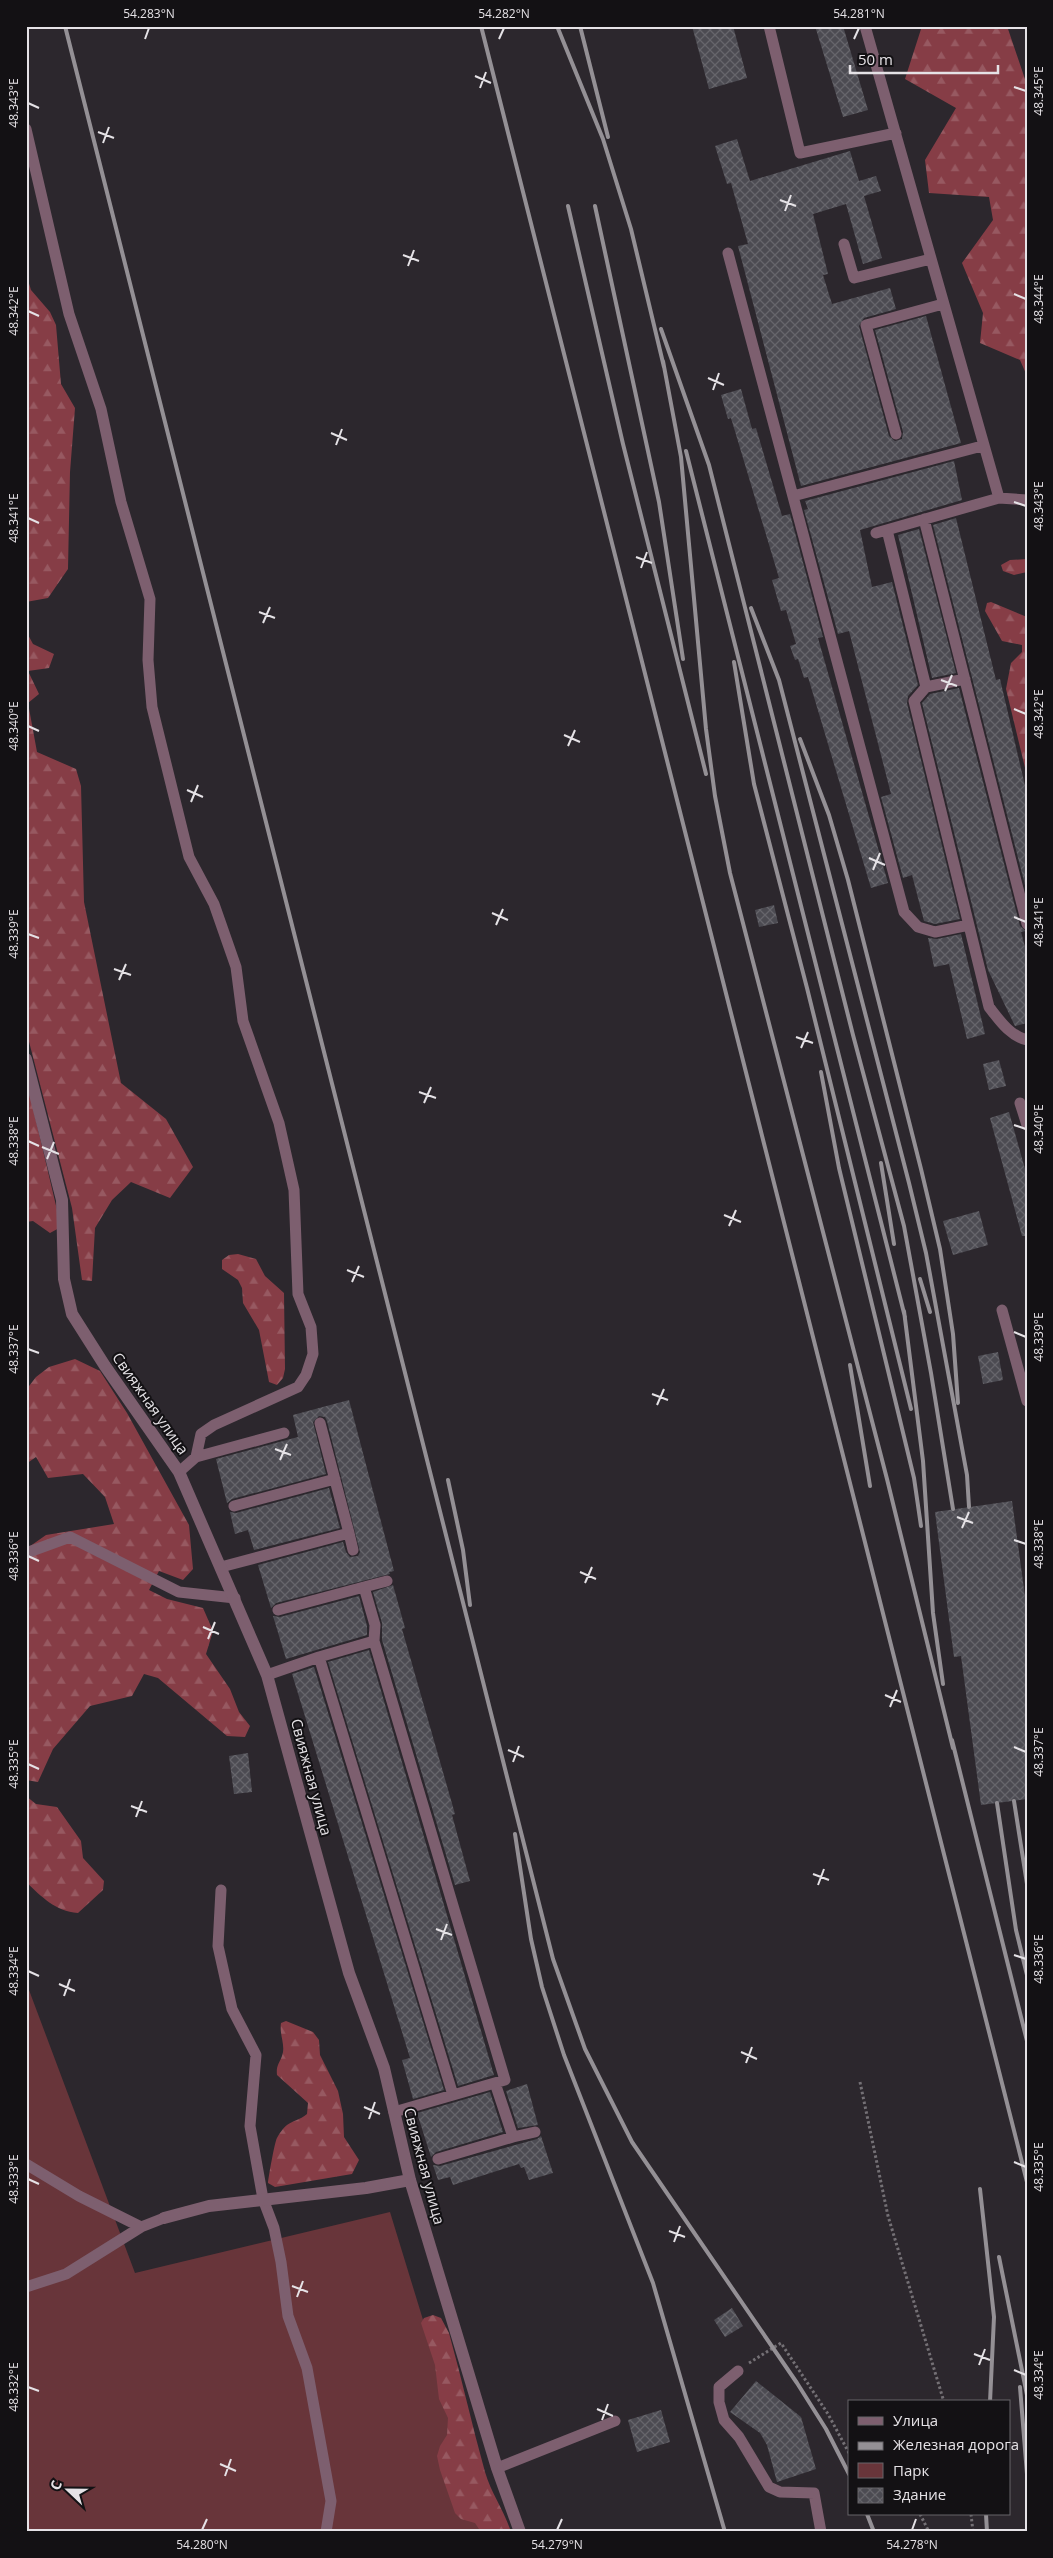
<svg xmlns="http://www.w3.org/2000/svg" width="1053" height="2558" font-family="'Open Sans',sans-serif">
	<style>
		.green { fill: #68353a }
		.forest { fill: url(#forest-firs) }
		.building { fill: url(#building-cross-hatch) }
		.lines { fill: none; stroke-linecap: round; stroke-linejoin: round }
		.path { stroke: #747075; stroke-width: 3; stroke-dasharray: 2.5 2.5; stroke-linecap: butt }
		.service { stroke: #7d5f6f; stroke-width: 11 }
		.minor { stroke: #7d5f6f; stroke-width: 12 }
		.rail { stroke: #949095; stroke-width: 4 }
		.ticks { fill: none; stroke: #e5e2e6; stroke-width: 2 }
		.labels { text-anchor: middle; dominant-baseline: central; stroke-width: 4; stroke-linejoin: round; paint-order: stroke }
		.street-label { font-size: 15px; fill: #e5e2e6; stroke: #131114 }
		.neatline { fill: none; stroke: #e5e2e6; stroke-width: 2 }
		.ticks-label { font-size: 12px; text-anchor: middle; fill: #e5e2e6 }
	</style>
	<defs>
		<pattern id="forest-firs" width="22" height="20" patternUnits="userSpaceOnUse" patternTransform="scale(1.25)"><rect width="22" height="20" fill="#863d46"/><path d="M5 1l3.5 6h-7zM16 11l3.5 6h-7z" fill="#975961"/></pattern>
		<pattern id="building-cross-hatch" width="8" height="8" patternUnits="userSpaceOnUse" patternTransform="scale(1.25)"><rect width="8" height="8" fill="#4c4b52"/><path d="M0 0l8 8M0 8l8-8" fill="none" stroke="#66656b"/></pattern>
	</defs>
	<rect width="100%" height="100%" fill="#2c272d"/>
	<path class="green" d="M26 1982 135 2273 390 2212 488 2532H26Z"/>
	<path class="forest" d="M922 26H1007L1027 85V376L1020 360 980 343 983 313 962 263 993 220 989 197 929 193 925 160 956 108 905 79Z
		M26 274 31 290 50 312 56 325 61 384 75 408 70 472 68 569 48 598 26 602Z
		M1027 559V572L1014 575 1003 571 1001 565 1010 560Z
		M991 602 1027 617V776L1006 689 1011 663 1022 652V645L1002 641 985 611 987 603Z
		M26 631 33 644 54 654 49 668 28 671 39 694 28 703 37 752 76 769 81 786 84 902 121 1083 166 1119 193 1167 170 1198 131 1182 112 1200 95 1228 92 1281 82 1280 72 1208 26 1030Z
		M26 1078 61 1227 50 1233 33 1221 26 1222Z
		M238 1254 256 1259 265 1276 284 1293 285 1369 283 1378 277 1385 269 1382 259 1330 243 1303 242 1288 238 1280 222 1269V1260L229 1255Z
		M75 1359 100 1371 127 1413 189 1525 193 1569 183 1580 159 1571 149 1590 167 1599 203 1608 213 1631 206 1654 230 1689 239 1712 250 1726 245 1737 227 1736 158 1678 144 1674 132 1696 90 1706 53 1749 38 1782 26 1780V1549L46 1535 114 1524 105 1497 83 1474 48 1478 36 1457 26 1464V1390L36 1377 49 1367Z
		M26 1796 36 1804 57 1807 81 1841 83 1858 104 1881 103 1890 78 1913C55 1911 42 1897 26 1882Z
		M286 2021 313 2032 319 2040 320 2055 338 2091 343 2114 344 2137 359 2160 352 2174 275 2187 268 2183C268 2180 275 2140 277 2138 279 2134 283 2128 287 2125 292 2121 300 2120 307 2114L308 2103 277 2075C276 2066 279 2064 282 2056 286 2045 279 2035 281 2023Z
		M433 2315 441 2318 449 2333C462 2379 472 2426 485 2472 491 2493 504 2510 511 2532H481L475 2523 461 2519 455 2513 440 2470 437 2456 440 2446 447 2435 448 2418 439 2399 435 2365 421 2323 424 2318Z"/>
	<path class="building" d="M692 26H733L747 78 709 89Z
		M815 26H843L868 110 843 117Z
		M737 139 750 181 850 151 859 181 876 176 881 191 864 196 882 258 863 264 846 204 813 214 828 274 823 275 832 304 890 288 896 309 864 318 859 326 889 436 895 441 902 439 903 432 875 330 926 316 961 443 801 486 738 246 748 244 731 183 727 184 715 146Z
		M741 389 752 429 756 428 782 516 790 514 823 637 818 638 888 883 871 888 808 677 804 678 798 659 795 660 790 646 796 644 786 610 781 611 772 580 779 578 731 418 728 419 721 395Z
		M954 461 962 500 860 530 872 587 892 582 918 685 908 696 907 703 960 919 935 924 924 921 912 875 903 878 881 797 891 794 849 631 838 634 804 510 808 509 805 501Z
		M956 518 996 680 1000 679 1027 794V893L933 525Z
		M919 529 956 673 932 678 898 535Z
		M959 688 1020 926 1026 931 1021 932 1027 954V1023L1015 1026 988 970 922 703 930 694Z
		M774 905 778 923 759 927 755 910Z
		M961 934 985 1034 967 1039 949 964 934 967 928 938 937 939Z
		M999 1060 1006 1086 989 1090 983 1064Z
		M1009 1112 1027 1176V1236H1022L990 1118Z
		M979 1211 988 1245 953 1255 943 1221Z
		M998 1352 1003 1380 983 1384 978 1356Z
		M349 1400 394 1571 389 1572 390 1574 276 1603 271 1608 258 1565 343 1542 346 1552 350 1557 358 1556 360 1552 327 1421 325 1417 319 1416 313 1422 326 1474 232 1499 227 1503 216 1459 298 1437 293 1415Z
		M329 1488 340 1528 254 1550 248 1530 235 1534 230 1512 236 1513Z
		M1012 1501 1027 1611V1799L981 1805 961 1656 954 1657 935 1512Z
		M393 1585 405 1628 402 1629 455 1814 452 1815 470 1881 455 1885 382 1640V1623L373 1592Z
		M359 1596 367 1626V1635L286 1659 273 1616 280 1617Z
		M369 1650 494 2075 458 2086 328 1662Z
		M314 1667 444 2090 413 2099 402 2060 410 2058 292 1674Z
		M248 1753 252 1792 234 1794 229 1756Z
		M527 2084 538 2125 518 2128 506 2091Z
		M490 2092 503 2132 436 2152 431 2157 417 2113Z
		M541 2136 553 2173 529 2180 524 2167 521 2168 519 2164 453 2185 450 2177 438 2180 433 2165 440 2166 537 2139Z
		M732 2308 743 2326 725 2337 714 2320Z
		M756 2381 801 2417 816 2469 777 2482 767 2445 760 2433 730 2412Z
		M661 2410 670 2442 637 2452 628 2420Z"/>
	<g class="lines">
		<path class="path" d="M860 2082 888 2216 944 2402
			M749 2363 781 2343 828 2414 849 2453
			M920 2514 929 2532
			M971 2514 973 2532"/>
		<path class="service" d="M769 26 800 153 896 133
			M865 26 999 498 1027 500
			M26 129 69 314 101 409 121 502 150 599 148 660 152 707 189 857 214 904 236 967 243 1021 279 1123 294 1190 298 1294 311 1327 313 1354 306 1375 298 1387 214 1425 201 1434 196 1457
			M844 244 854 278 931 259
			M728 253 904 912 918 927 935 932 969 925
			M896 434 866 325 943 304
			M793 496 982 446
			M924 519 1027 924
			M887 530 926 687
			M876 533 999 498
			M965 679 926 687 914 701 989 1007C1000 1021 1010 1036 1027 1040
			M1020 1103 1027 1125
			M1002 1310 1027 1401
			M179 1472 196 1457 284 1433
			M234 1506 335 1479
			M349 1533 353 1550
			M26 1553 70 1537 179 1592 235 1598
			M221 1567 349 1533 320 1423
			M364 1587 387 1581
			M278 1610 364 1587 375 1625 374 1641
			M319 1657 374 1641 505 2080 453 2095
			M267 1675 319 1657 453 2095 394 2112
			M221 1890 218 1946 232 2009 256 2055 250 2126 263 2199 274 2228 281 2262 288 2316 307 2368 331 2501 326 2532
			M513 2137 535 2132
			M438 2159 513 2137 495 2083
			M26 2164 79 2196 141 2227
			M26 2287 66 2274 141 2227 164 2218
			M738 2371 719 2387V2402L724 2420 739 2437 769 2487 780 2492 814 2493 821 2532
			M497 2468 615 2421"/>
		<path class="minor" d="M26 1059 62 1200 64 1279 72 1314 105 1366 179 1472 267 1675 349 1973 384 2068 410 2180 497 2468 520 2532
			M164 2218 209 2206 366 2188 410 2180"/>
		<path class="rail" d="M65 26 553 1959 585 2049 632 2142 797 2383 826 2429 849 2474
			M481 26 1027 2182
			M557 26 603 139 631 229 664 367
			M580 26 608 137
			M568 206 623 444 706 774
			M595 206 659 502 683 659
			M661 329 709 465 853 1035 904 1226 931 1373 953 1509
			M663 361 681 457 706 729 715 796 730 873 887 1479 953 1748
			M686 451 905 1317
			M751 608 779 680 909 1183 926 1253 967 1475 969 1507
			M734 662 754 784 807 988 911 1409
			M800 739 829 815 848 880 921 1169 940 1249 953 1334 958 1403
			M821 1072 839 1168 914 1478 921 1526
			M881 1163 894 1244
			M920 1279 930 1312
			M904 1311 923 1461 933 1613 943 1684
			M850 1365 870 1486
			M448 1480 463 1550 470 1605
			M952 1740 1027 2041
			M1014 1801 1027 1884
			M997 1803 1016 1930 1027 1975
			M515 1834 531 1939 542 1987 564 2055 653 2283 725 2532
			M980 2189 994 2317 990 2402
			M999 2257 1027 2395
			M1020 2387 1027 2474
			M867 2514 874 2532
			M986 2514 987 2532"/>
	</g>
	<path class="ticks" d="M145 39 149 28M499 39 504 28M854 39 859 28M475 76 491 83M1014 87 1026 91M480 88 486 72M28 103 39 108M98 132 114 138M103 143 109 127M780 200 796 206M785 211 791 195M403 255 419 261M408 266 414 250M1014 294 1026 299M28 311 39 316M708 378 724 385M713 390 719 373M331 433 347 440M336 445 342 429M1014 502 1026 506M28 518 39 523M636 557 652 563M641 568 647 552M259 612 275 618M263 623 270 607M941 680 957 686M945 691 952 675M1014 709 1026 714M28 726 39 731M564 735 580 742M568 746 575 730M187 790 203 797M191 802 198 785M869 858 885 865M873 870 880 853M492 913 508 920M1014 917 1026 922M496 925 503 909M28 934 39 938M114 969 131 975M119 980 126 964M796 1037 813 1043M801 1048 808 1032M419 1092 436 1098M424 1103 431 1087M1014 1125 1026 1129M28 1141 39 1146M42 1147 59 1154M47 1159 54 1142M724 1215 741 1222M729 1226 736 1210M347 1270 364 1277M352 1282 359 1266M1014 1332 1026 1337M28 1349 39 1353M652 1394 668 1400M657 1405 664 1389M275 1449 291 1455M280 1460 287 1444M957 1517 973 1523M962 1528 969 1512M1014 1540 1026 1544M28 1556 39 1561M580 1572 596 1579M585 1583 592 1567M203 1627 219 1634M208 1639 215 1622M885 1695 901 1702M890 1707 897 1690M1014 1747 1026 1752M508 1750 524 1757M513 1762 519 1746M28 1764 39 1769M131 1806 147 1812M136 1817 142 1801M813 1874 829 1880M818 1885 824 1869M436 1929 452 1935M441 1940 447 1924M1014 1955 1026 1959M28 1971 39 1976M59 1984 75 1991M64 1996 70 1979M741 2052 757 2059M746 2063 752 2047M364 2107 380 2114M369 2119 375 2102M1014 2162 1026 2167M28 2179 39 2184M669 2231 685 2237M674 2242 680 2226M292 2286 308 2292M297 2297 303 2281M974 2354 990 2360M979 2365 985 2349M1014 2370 1026 2375M28 2387 39 2391M597 2409 613 2416M602 2420 608 2404M220 2464 236 2471M225 2476 231 2459M202 2530 207 2519M557 2530 562 2519M912 2530 916 2519"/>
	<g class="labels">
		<g class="street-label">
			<text transform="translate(151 1403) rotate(55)">Свияжная улица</text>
			<text transform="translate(312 1777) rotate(75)">Свияжная улица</text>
			<text transform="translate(425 2166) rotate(75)">Свияжная улица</text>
		</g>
	</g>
	<rect width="1053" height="2558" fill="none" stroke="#131114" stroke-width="55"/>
	<rect x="848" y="2400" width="162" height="115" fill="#131114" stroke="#676568"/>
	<rect x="858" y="2417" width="25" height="8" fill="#7d5f6f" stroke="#676568"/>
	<text x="893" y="2426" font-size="15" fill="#e5e2e6">Улица</text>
	<rect x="858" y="2442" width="25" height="8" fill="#949095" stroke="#676568"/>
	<text x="893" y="2450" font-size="15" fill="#e5e2e6">Железная дорога</text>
	<rect x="858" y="2463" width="25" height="15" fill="#68353a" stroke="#676568"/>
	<text x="893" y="2476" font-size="15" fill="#e5e2e6">Парк</text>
	<rect x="858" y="2488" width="25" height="15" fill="url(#building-cross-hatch)" stroke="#676568"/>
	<text x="893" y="2500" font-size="15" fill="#e5e2e6">Здание</text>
	<g transform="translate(68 2490) rotate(292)" stroke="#131114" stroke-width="4" paint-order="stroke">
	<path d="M0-4L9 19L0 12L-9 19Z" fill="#e5e2e6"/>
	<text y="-8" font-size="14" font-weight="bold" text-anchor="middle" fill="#e5e2e6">С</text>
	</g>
	<path d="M850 65v8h148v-8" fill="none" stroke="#e5e2e6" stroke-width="2.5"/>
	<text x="858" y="65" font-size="15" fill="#e5e2e6" stroke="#131114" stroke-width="4" paint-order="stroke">50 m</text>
	<rect x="28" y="28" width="998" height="2502" class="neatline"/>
	<g class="ticks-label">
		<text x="149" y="18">54.283°N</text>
		<text x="504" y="18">54.282°N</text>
		<text x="859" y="18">54.281°N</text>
		<text transform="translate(1039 91) rotate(-90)" y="4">48.345°E</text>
		<text transform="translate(14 103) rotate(-90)" y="4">48.343°E</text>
		<text transform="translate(1039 299) rotate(-90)" y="4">48.344°E</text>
		<text transform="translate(14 311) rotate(-90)" y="4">48.342°E</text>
		<text transform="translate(1039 506) rotate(-90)" y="4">48.343°E</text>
		<text transform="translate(14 518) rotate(-90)" y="4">48.341°E</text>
		<text transform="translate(1039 714) rotate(-90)" y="4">48.342°E</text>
		<text transform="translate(14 726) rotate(-90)" y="4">48.340°E</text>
		<text transform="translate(1039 922) rotate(-90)" y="4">48.341°E</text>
		<text transform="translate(14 934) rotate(-90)" y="4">48.339°E</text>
		<text transform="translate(1039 1129) rotate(-90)" y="4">48.340°E</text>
		<text transform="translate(14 1141) rotate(-90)" y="4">48.338°E</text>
		<text transform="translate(1039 1337) rotate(-90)" y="4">48.339°E</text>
		<text transform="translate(14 1349) rotate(-90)" y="4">48.337°E</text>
		<text transform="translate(1039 1544) rotate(-90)" y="4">48.338°E</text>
		<text transform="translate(14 1556) rotate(-90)" y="4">48.336°E</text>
		<text transform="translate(1039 1752) rotate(-90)" y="4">48.337°E</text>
		<text transform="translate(14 1764) rotate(-90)" y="4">48.335°E</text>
		<text transform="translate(1039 1959) rotate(-90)" y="4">48.336°E</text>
		<text transform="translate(14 1971) rotate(-90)" y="4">48.334°E</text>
		<text transform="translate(1039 2167) rotate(-90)" y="4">48.335°E</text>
		<text transform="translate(14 2179) rotate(-90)" y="4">48.333°E</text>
		<text transform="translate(1039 2375) rotate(-90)" y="4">48.334°E</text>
		<text transform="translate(14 2387) rotate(-90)" y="4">48.332°E</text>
		<text x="202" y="2549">54.280°N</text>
		<text x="557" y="2549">54.279°N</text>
		<text x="912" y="2549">54.278°N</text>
	</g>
</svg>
